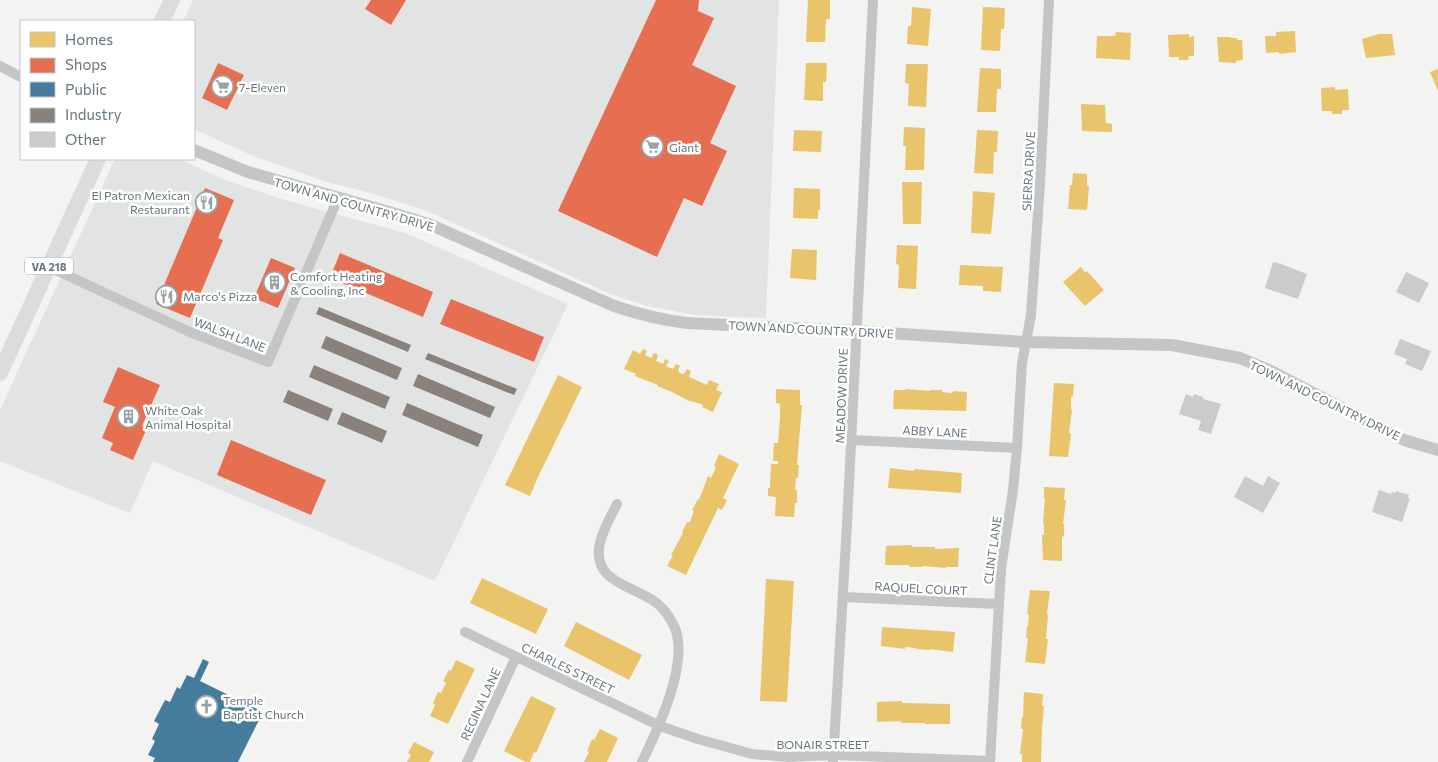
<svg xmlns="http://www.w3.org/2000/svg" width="1438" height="762" font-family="Commissioner,sans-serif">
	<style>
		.built { fill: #e2e3e3 }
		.homes { fill: #e9c46a }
		.shops { fill: #e76f51 }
		.public { fill: #457b9d }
		.industry { fill: #8a817c }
		.building { fill: #cacbcb }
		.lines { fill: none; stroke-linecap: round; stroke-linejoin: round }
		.minor { stroke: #c4c5c6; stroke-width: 10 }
		.tertiary { stroke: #c4c5c6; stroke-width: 12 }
		.primary { stroke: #dbdcdc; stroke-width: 16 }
		.labels { text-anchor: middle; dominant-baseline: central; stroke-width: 5; stroke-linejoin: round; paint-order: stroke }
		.shield { fill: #fff; stroke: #959fa5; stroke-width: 1 }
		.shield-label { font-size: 11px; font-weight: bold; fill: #67767e }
		.poi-label { font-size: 12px; fill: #67767e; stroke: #fff; text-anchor: start }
		.street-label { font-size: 12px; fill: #67767e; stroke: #fff }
	</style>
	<rect width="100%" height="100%" fill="#f3f3f2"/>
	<path class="built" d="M193 0H779L766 318 695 315 648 306 613 295 427 211 375 194 327 182 253 156 194 129V21H183Z
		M115 159H179L225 180 281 199 405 233 568 304 435 581 153 461 130 513 0 461V410Z"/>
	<path class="homes" d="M808 0H830V19H826L825 42H806Z
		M912 7 931 9 928 46 907 44 908 26H911Z
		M983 7 1005 8 1004 29H1001L1000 51 981 50Z
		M1295 31 1296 52 1279 54V52L1266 53 1265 36H1276V32Z
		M1116 32 1131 33 1130 60 1096 58 1097 36H1115Z
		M1189 34V37L1194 36V56H1188L1189 60H1179V57H1169L1168 35Z
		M1379 34H1392L1395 55 1366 58 1362 39Z
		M1217 37H1231V38H1237V40H1242L1243 60 1236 61V63L1219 62Z
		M806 63H827L826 82H823V101L804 100Z
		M906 64H928L926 107 908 106 909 84 905 83Z
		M980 68 1001 69V89H997L996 112H977Z
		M1438 69V91L1430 72Z
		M1335 87V90L1348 89 1349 110H1342V114H1332V111H1322L1321 88Z
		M1081 104 1105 105 1106 123 1112 124V132L1082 131Z
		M904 127 925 128 924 170H905L906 146H903Z
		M794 130 822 131 821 152 793 151Z
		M977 130 998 131 997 152H994L993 174 974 173Z
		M1073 173 1087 174V186H1089L1087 210 1068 209 1070 185H1072Z
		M902 182H922L921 224H903Z
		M794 188 820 189V210H818V219L793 218Z
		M973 191 995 193 991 234 971 233Z
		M897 245 918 246 916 289 898 288 899 265 896 264Z
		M792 249 817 250 816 280 790 278Z
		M960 265 1003 267 1001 292 983 291V286L959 285Z
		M1081 267 1085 272 1087 271 1104 290 1085 306 1063 282Z
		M643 349 647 351 645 355 651 358 654 353 658 355 656 361 663 364 665 359 669 361 666 366 668 367 673 369 676 364 680 366 678 371 680 373 684 374 687 369 691 371 689 377 707 385 709 380 719 384 716 390 722 392 713 412 702 407 703 405 691 401V402L672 392 657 386 658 385 635 376 636 374 624 369 633 350 640 354Z
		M558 375 582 387 538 477 530 496 505 485Z
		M1054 383 1074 384 1073 396 1071 397V409H1072L1069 433 1071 434 1068 457 1049 456Z
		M776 389 800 390V405H802L797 465H799L798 478H796L795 490H797V503H795L794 517 775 516 776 497 768 496V488H770L771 464H778V461H773L774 443H778L780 417V404L776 403Z
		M906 389 930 391V390H942V392L952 393 954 391 967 392 966 411 893 409 894 390H905Z
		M719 454 739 464 723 498 727 500 722 510 718 508 686 575 667 566 673 555H671L683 533 682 532 687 522H690L694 511 692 510 698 499 699 500 707 479 708 476 711 478 716 467 714 466Z
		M890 468 914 471V469L962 473 961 493 888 488Z
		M1044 487 1065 488 1064 500H1066L1063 524H1064V537L1062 536V561L1043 560 1042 535H1044V523H1043L1045 499H1044Z
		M911 545 913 547H935V549L959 548 958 567H946V568L924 566 922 567H909V565H885L886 546Z
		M482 578 548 609 536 634 470 603Z
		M766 579 794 581 787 702 760 701Z
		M1030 590 1050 591 1047 613 1048 615 1046 639H1048L1045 664 1025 662 1028 638H1026L1027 626H1028L1029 614H1027Z
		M576 622 642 655 629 680 564 646Z
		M882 627 955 632 953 652 930 649V650L917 649 916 648 905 647V649L881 646Z
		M456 660 475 669 448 724 430 716 435 705 433 703 438 692 441 693 446 683 443 681 449 670 451 671Z
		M1024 692 1043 694 1042 706H1044L1042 729 1041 762H1022V754H1020L1023 729H1021L1022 717H1023Z
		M531 696 556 708 536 753 534 752 530 762H526L504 751Z
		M902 701V703L950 704V724H925V723H901V721L877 722V702Z
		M600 729 618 738 613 749 607 762H584L589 752 587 751 592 739 594 740Z
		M414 742 434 752 429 762H407L411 755 408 753Z"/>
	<path class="shops" d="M371 0H406L391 25 365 9Z
		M656 0H699L698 11 714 18 692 65 736 86 710 143 727 151 702 206 684 198 657 257 558 211Z
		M218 63 244 75 227 110 202 98Z
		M205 188 234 200 218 238 223 240 190 318 156 304Z
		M340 253 433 292 423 317 330 278Z
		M271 258 295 268 278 308 254 298Z
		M451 299 544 337 534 362 440 324Z
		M118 367 160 385 142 426 147 428 133 460 110 450 113 443 102 438 115 407 103 402Z
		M231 440 326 480 311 515 217 475Z"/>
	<path class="public" d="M203 659 209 662 200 681 263 712 238 762H153L155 758 148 755 155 741 152 739 159 724 154 721 165 700 170 702 177 687 180 689 187 675 194 678Z"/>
	<path class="industry" d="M319 307 411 345 408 352 316 314Z
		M326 336 402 368 397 380 321 348Z
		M428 353 517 389 514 395 425 359Z
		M314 365 390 397 385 409 309 377Z
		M418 374 495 407 490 418 413 386Z
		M288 390 333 409 328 421 283 402Z
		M407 403 483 435 478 447 402 415Z
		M342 412 387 431 382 443 337 424Z"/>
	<path class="building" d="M1273 262 1281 264 1307 274 1298 299 1265 288Z
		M1406 272 1429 283 1419 303 1396 292Z
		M1400 339 1431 351 1422 371 1405 364 1407 359 1394 354Z
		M1186 394 1193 397 1194 394 1203 397V399L1221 404 1211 434 1198 430 1201 421 1179 414Z
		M1245 476 1263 486 1268 476 1280 483 1263 513 1234 497Z
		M1379 490 1391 494 1392 492 1395 493 1396 491 1409 495 1408 498H1410L1402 522 1372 512Z"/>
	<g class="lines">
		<path class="minor" d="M0 66 21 77
			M49 267 192 333 268 362 338 198
			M852 440 1017 448
			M617 504C611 516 603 529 600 543 592 578 624 584 647 597 660 603 669 615 675 628 689 664 658 729 642 762
			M843 597 998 604
			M465 632 660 726 698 739 752 754 788 757 834 755 990 761
			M467 762 516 657
			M833 762 847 524 873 0
			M990 762 1001 569 1013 490 1017 448 1022 363 1031 315 1040 184 1049 0"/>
		<path class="tertiary" d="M194 150 248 172 396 214 431 225 614 306C638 314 661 320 687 323L856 331 1025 342 1172 345 1240 358 1271 371 1404 440 1438 450"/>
		<path class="primary" d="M162 21 172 0
			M0 373 98 159"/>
	</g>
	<defs>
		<symbol id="supermarket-ring" viewBox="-11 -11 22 22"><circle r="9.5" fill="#fff" stroke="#98a2a7" stroke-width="1.5"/><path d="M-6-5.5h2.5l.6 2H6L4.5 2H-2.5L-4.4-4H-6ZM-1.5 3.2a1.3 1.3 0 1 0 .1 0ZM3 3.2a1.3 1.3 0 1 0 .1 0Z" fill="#98a2a7"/></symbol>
		<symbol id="restaurant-ring" viewBox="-11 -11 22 22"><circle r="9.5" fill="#fff" stroke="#98a2a7" stroke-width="1.5"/><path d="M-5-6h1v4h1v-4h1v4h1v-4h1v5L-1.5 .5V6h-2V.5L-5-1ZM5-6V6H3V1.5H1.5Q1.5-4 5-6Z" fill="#98a2a7"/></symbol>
		<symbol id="building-ring" viewBox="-11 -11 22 22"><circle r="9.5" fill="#fff" stroke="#98a2a7" stroke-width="1.5"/><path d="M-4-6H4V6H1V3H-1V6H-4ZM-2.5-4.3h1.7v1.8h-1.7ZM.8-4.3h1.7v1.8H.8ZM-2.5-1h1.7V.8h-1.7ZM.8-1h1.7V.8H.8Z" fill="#98a2a7"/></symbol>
		<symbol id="church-ring" viewBox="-11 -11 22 22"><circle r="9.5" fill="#fff" stroke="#98a2a7" stroke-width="1.5"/><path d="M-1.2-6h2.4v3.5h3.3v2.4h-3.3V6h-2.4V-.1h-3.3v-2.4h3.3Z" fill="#98a2a7"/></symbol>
	</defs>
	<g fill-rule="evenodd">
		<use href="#supermarket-ring" x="210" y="74" width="25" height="25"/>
		<use href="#supermarket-ring" x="640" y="134" width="25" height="25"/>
		<use href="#restaurant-ring" x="194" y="190" width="25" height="25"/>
		<use href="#building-ring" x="262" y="270" width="25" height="25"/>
		<use href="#restaurant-ring" x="154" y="284" width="25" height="25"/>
		<use href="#building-ring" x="116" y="404" width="25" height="25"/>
		<use href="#church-ring" x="194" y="694" width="25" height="25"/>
	</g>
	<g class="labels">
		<rect class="shield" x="25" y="257.5" width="48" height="17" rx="4"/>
		<g class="shield-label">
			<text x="49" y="266">VA 218</text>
		</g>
		<g class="poi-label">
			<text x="239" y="87">7-Eleven</text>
			<text x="669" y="147">Giant</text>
			<text x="190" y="195" text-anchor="end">El Patron Mexican<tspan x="190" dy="14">Restaurant</tspan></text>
			<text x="290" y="276">Comfort Heating<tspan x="290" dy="14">&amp; Cooling, Inc</tspan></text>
			<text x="183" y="296">Marco's Pizza</text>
			<text x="145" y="410">White Oak<tspan x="145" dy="14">Animal Hospital</tspan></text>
			<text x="223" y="700">Temple<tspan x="223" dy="14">Baptist Church</tspan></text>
		</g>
		<g class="street-label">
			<text transform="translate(1028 171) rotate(-87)">SIERRA DRIVE</text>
			<text transform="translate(354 204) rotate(16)">TOWN AND COUNTRY DRIVE</text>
			<text transform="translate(811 329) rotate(3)">TOWN AND COUNTRY DRIVE</text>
			<text transform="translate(230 334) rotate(21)">WALSH LANE</text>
			<text transform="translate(841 396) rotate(-88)">MEADOW DRIVE</text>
			<text transform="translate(1325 400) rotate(26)">TOWN AND COUNTRY DRIVE</text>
			<text transform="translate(935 431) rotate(3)">ABBY LANE</text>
			<text transform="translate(992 550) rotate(-82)">CLINT LANE</text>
			<text transform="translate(921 588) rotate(3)">RAQUEL COURT</text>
			<text transform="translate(568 668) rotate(26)">CHARLES STREET</text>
			<text transform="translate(480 704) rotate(-65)">REGINA LANE</text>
			<text x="823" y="744">BONAIR STREET</text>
		</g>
	</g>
	<rect x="20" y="20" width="175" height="140" fill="#ffffff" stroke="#c2c8cb"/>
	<rect x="30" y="32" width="25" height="15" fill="#e9c46a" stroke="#c2c8cb"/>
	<text x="65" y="45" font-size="15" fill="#67767e">Homes</text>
	<rect x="30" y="58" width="25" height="15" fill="#e76f51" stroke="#c2c8cb"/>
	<text x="65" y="70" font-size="15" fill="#67767e">Shops</text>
	<rect x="30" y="82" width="25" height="15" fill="#457b9d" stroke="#c2c8cb"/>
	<text x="65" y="95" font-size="15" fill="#67767e">Public</text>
	<rect x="30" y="108" width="25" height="15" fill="#8a817c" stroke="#c2c8cb"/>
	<text x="65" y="120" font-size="15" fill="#67767e">Industry</text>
	<rect x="30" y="132" width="25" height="15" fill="#cacbcb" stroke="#c2c8cb"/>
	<text x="65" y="145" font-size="15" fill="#67767e">Other</text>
</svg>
